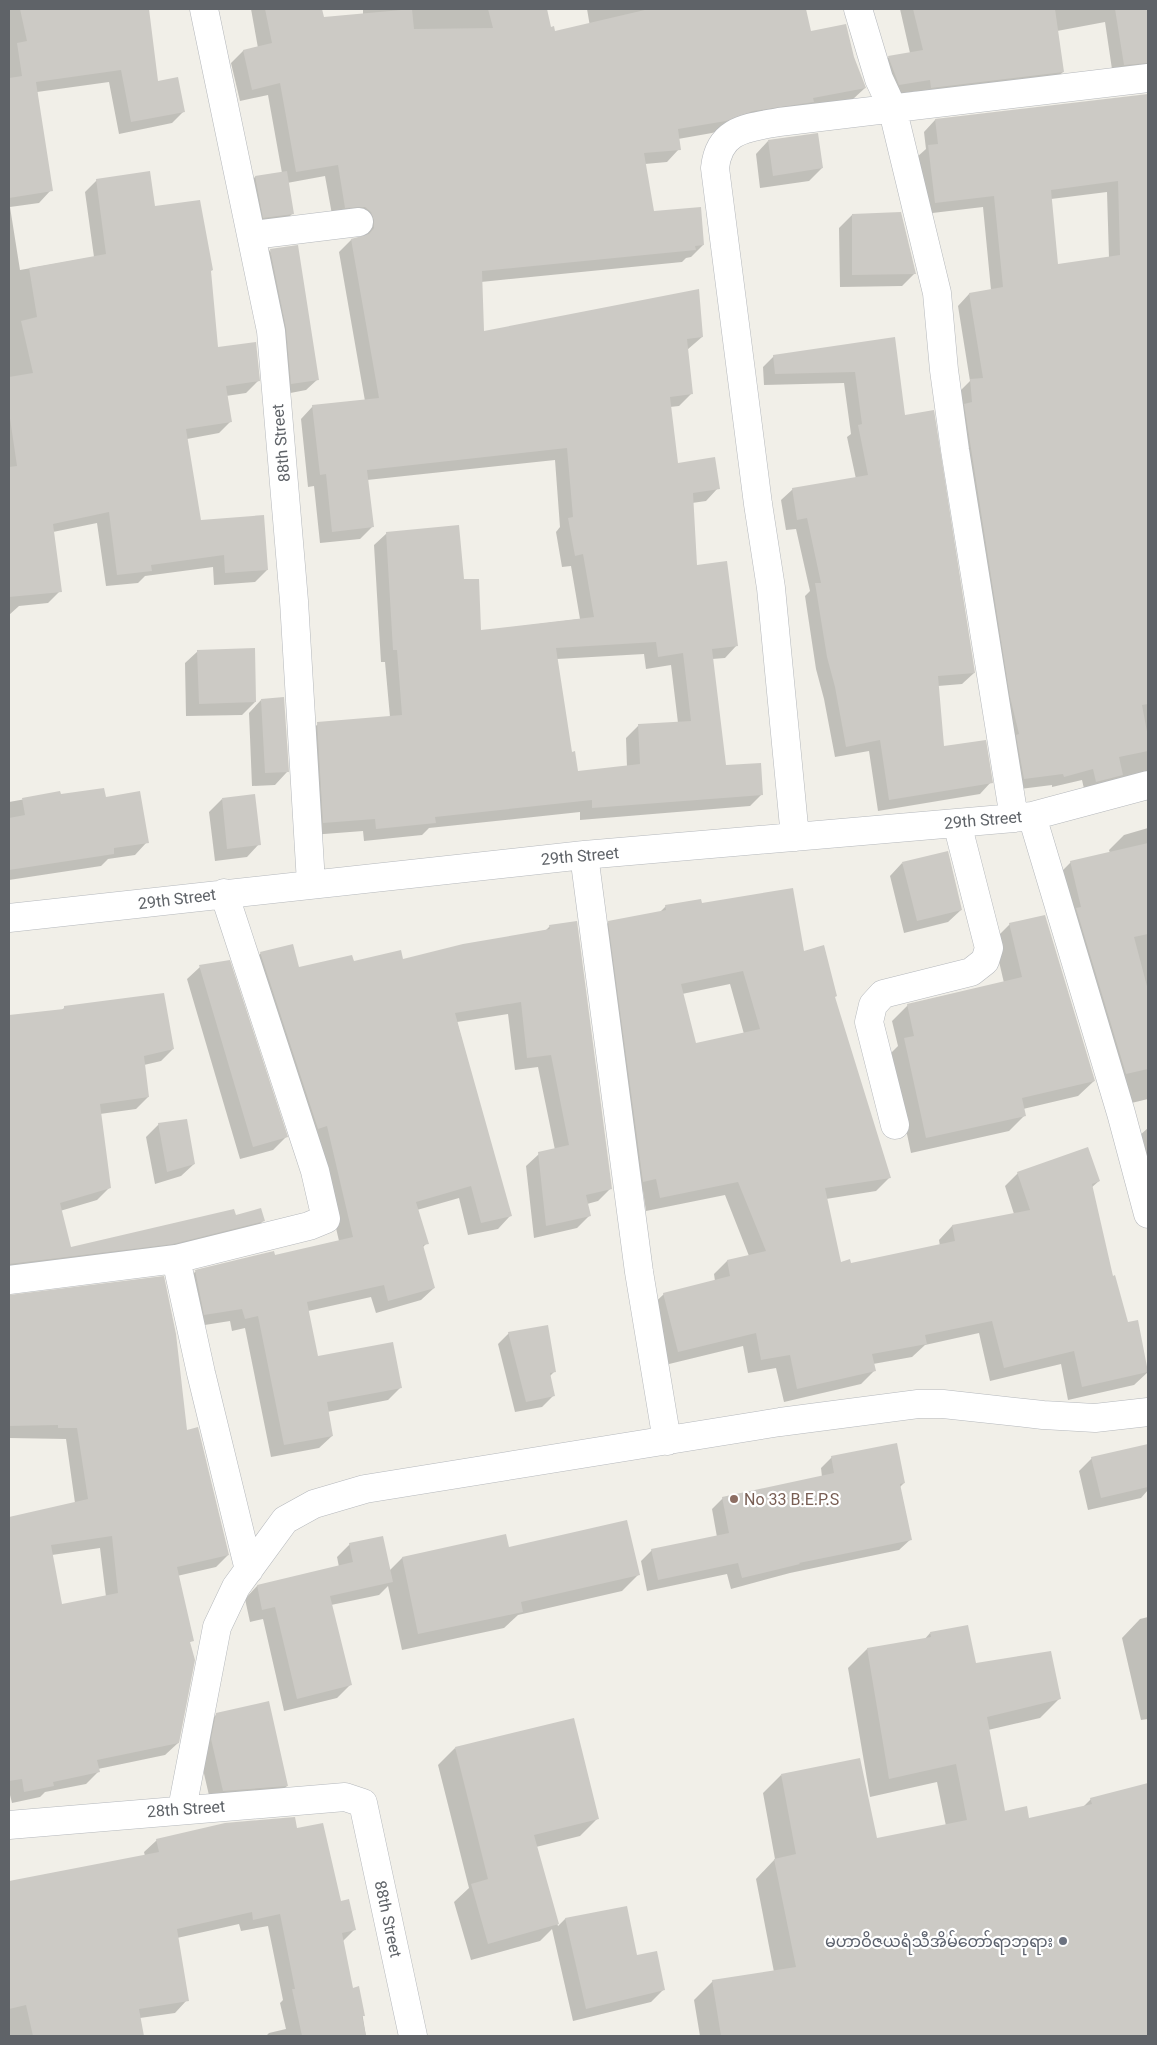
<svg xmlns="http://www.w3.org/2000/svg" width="1157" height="2045" font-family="Roboto,'Noto Sans Myanmar',sans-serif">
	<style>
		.shadow { fill: #0003; fill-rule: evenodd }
		.building { fill: #cccac5; fill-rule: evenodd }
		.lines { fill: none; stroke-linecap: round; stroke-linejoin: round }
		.minor-casing { stroke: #b5b8bc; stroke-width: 29 }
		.minor { stroke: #fff; stroke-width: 28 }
		.education-dot { fill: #8d6e63; stroke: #fff; stroke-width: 2 }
		.worship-dot { fill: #6b7280; stroke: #fff; stroke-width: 2 }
		.labels { text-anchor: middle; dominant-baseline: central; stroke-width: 4.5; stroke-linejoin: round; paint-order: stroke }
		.street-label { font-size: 16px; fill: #5f6368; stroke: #fff }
		.education-label { font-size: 16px; fill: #785e54; stroke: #fff; text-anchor: start }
		.worship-label { font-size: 16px; fill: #5b616d; stroke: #fff; text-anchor: end }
	</style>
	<rect width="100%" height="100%" fill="#f1efe8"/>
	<path class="shadow" d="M9 9H89L94 34 157 82 184 111 172 123 119 134 109 82 37 92 51 190 39 203 10 207 20 270 94 257 85 192 97 180 154 207 210 272 217 349 258 381 246 393 226 396 231 421 219 433 187 439 200 521 267 570 255 582 214 585 213 567 145 576 138 583 106 586 97 523 53 532 60 591 48 603 19 606 9 615Z
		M251 9H321L323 18 363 15V9H546L577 157 611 151 587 9H804L810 33 853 57 865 88 852 100 740 123 712 133 678 139 679 149 667 162 645 164 652 212 703 245 691 257 686 258 682 262 481 282 482 333 702 337 687 350 691 394 679 406 670 407 677 464 718 488 706 501 692 503 696 567 737 645 725 658 712 659 725 767 762 794 750 806 580 820V812L429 828 422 835 364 841 363 831 311 835 305 736 318 724 390 717 385 662H381L374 545 387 533 463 581 480 631 580 619 571 566 562 567 556 532 560 527 555 460 367 480 372 527 360 539 320 543 314 486 308 487 301 419 313 406 365 401 339 252 351 240 362 237 363 233 333 220 325 176 287 183 292 214 281 225 252 229 244 188 255 177 282 173 268 95 240 101 231 63 243 51 258 48ZM644 654 646 669 671 665 678 723 638 726 626 738 627 767 577 773 571 753 557 659Z
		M900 9H1148V79L1113 76 1105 22 1057 31 1063 72 1051 83 919 99 918 91 887 96 878 68 889 57 910 53Z
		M1148 95V778L1085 793 1082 780 1052 787V785L1012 790 959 392 970 381 958 306 969 294 991 290 983 207 924 214 917 157 926 149 924 132 935 120ZM1107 192 1109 258 1057 265 1051 199Z
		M768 141 822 168 809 181 760 188 756 154Z
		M852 215 915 273 902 286 840 287 839 228Z
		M270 250 318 379 306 390 280 395 259 261Z
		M894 339 904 417 974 673 962 684 938 686 943 748 991 782 980 794 878 811 869 751 835 757 824 699 816 669 805 596 810 591 796 529 786 530 781 500 793 489 856 479 847 437 851 434 844 383 764 385 763 367 774 356Z
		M198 651 255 702 242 715 186 716 185 663Z
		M261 700 287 772 275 785 252 786 249 713Z
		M59 793V796L105 798 147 842 135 855 108 859 101 866 9 880V802Z
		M222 799 259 844 247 857 215 861 209 812Z
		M1148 828V1099L1119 1106 1056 877 1071 862 1110 853 1109 850 1124 835Z
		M902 863 961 910 948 922 904 933 890 876Z
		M701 905 803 952 834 998 889 1178 876 1191 826 1199 840 1263 850 1264 940 1246 939 1240 952 1226 1014 1214 1005 1186 1018 1173 1099 1181 1091 1188 1112 1277 1127 1324 1148 1372 1134 1385 1068 1400 1061 1364 990 1381 979 1333 925 1345 912 1357 873 1364 874 1371 861 1384 784 1402 776 1368 748 1373 743 1346 665 1365 650 1307 664 1294 715 1281 714 1274 727 1261 749 1256 725 1195 646 1211 643 1191 630 1194 596 936 609 922 659 913 666 906ZM730 984 744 1034 695 1044 682 994Z
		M1010 924 1094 1081 1078 1096 1023 1109 1025 1115 1009 1131 911 1153 890 1054 898 1046 892 1021 908 1005 1004 983 994 940Z
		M550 926 611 1188 598 1201 587 1204 590 1215 577 1228 534 1238 526 1166 539 1154 555 1150 538 1067 515 1070 508 1014 457 1022 510 1216 498 1229 468 1235 459 1198 417 1210 427 1243 422 1248 434 1288 421 1300 376 1313 371 1297 308 1311 317 1357 400 1388 388 1400 327 1412 332 1436 319 1448 271 1457 245 1328 232 1331 230 1321 192 1327 183 1284 195 1272 273 1252 275 1256 339 1241 315 1138 248 966 261 953 298 969 402 960 545 931Z
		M200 967 286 1137 273 1150 240 1159 187 979Z
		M65 1007 173 1049 161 1061 144 1065 148 1097 136 1109 100 1114 109 1188 97 1200 60 1211 70 1248 235 1216 264 1220 252 1233 9 1274V1016L62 1010Z
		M159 1124 194 1164 181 1176 155 1184 146 1137Z
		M1148 1128V1221L1130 1144Z
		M9 1296 186 1431 228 1555 216 1567 177 1576 192 1640 189 1643 178 1743 165 1755 98 1769V1772L86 1784 45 1792 40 1797 12 1803 9 1791V1518L75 1503 66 1439 9 1438ZM100 1548 106 1597 61 1605 52 1555Z
		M509 1333 554 1372 550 1376 553 1396 542 1407 515 1412 498 1344Z
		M1144 1446 1148 1463V1490L1141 1498 1088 1510 1079 1471 1092 1458Z
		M832 1457 904 1483 900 1487 911 1539 899 1550 790 1573 731 1589 727 1574 647 1591 641 1561 652 1550 717 1537 712 1509 723 1498 822 1477 821 1468Z
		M505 1536 508 1549 639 1574 622 1591 518 1615 504 1628 402 1650 388 1586 379 1595 331 1605 350 1685 337 1698 284 1711 263 1619 250 1622 245 1599 257 1586 339 1567 337 1557 350 1544 389 1571 402 1558Z
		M1148 1617V1719L1141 1720 1122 1638 1140 1619Z
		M930 1633 975 1665 1059 1699 1040 1718 988 1730 1004 1812 1028 1819 1082 1808 1091 1799 1148 1784V2036H700L694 2000 713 1981 774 1972 756 1879 775 1859 763 1793 781 1775 876 1840 946 1826 937 1782 870 1797 848 1668 867 1649 924 1640Z
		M217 1714 287 1786 274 1798 211 1804 199 1752 204 1727Z
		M455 1748 597 1819 580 1836 536 1847 558 1926 565 1919 626 1907 636 1957 664 1989 651 2002 573 2021 552 1929 540 1941 471 1960 454 1902 469 1888 438 1765Z
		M297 1830 355 1929 342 1942 352 1989 358 1988 366 2036H266L269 2033 286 2029 280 2003 283 2000 268 1926 241 1931 239 1924 177 1938 187 2000 175 2013 140 2018 143 2036H9V1883L145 1856 144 1852 157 1840Z"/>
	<path class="building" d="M20 9H149L158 81 178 77 185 112 131 122 121 70 36 82 53 191 9 198V78L22 76 17 43 27 41Z
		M265 9H322L324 17 412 9 414 29 493 28 488 9H547L551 27 554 26 555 31 649 9H806L811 31 846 24 854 57 866 88 813 98 814 102 753 111 726 121 678 129 681 150 644 153 654 211 701 207 704 245 695 246 696 250 482 271 484 331 699 289 703 337 687 339 693 394 670 397 678 463 715 457 720 489 693 493 697 565 727 561 738 646 712 649 726 765 761 763 763 795 592 808V800L435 817 436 823 376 829 375 819 323 823 317 722 402 715 397 650H393L386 532 459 525 464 579H479L481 630 594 617 583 554 575 556 568 518 573 517 567 448 367 470 374 527 332 532 326 474 320 475 312 405 379 398 351 239 369 234 374 228V220L371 212 365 207 345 208 338 165 296 172 280 83 252 90 243 50 272 43ZM656 642 658 657 683 653 691 721 638 724 640 764 578 771 575 751 572 752 556 648Z
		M913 9H1055L1064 72 931 88 930 80 899 85 888 56 923 50Z
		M1115 9H1148V63L1124 65Z
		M1148 94V704L1142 705 1148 737V751L1119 757 1123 775 1096 782 1093 769 1064 777 1063 774 1024 779 1016 735 1019 734 1010 697 964 404 972 402 970 379 983 378 969 293 1003 287 994 196 935 203 928 145 938 144 935 119ZM1118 181 1120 255 1058 264 1051 190Z
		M818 133 823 168 773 176 768 140Z
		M150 171 155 206 200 200 213 270 211 271 218 347 256 342 260 381 226 386 232 422 186 429 201 520 264 515 268 570 225 573 224 555 151 565 152 571 117 575 109 512 53 524 62 592 9 597V467L17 466 9 412V377L33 373 21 321 37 317 29 268 106 254 96 179Z
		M287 171 294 214 263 218 255 176Z
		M901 212 916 274 852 275V214Z
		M298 245 319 380 291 384 286 328 270 249Z
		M895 337 905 415 934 410 975 673 938 676 944 746 986 740 993 783 889 800 880 740 846 747 835 687 827 657 815 583H821L807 518 797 520 792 488 868 475 858 425 862 424 855 372 775 374 773 355Z
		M255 648 256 702 199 704 197 650Z
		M284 697 289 772 265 773 261 699Z
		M104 788 106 797 140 791 149 843 114 848V854L9 870V818L25 815 22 798 60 791 61 794Z
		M255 794 261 845 227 849 222 798Z
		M1148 843V934L1134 937 1148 990V1069L1126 1074 1076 908 1081 907 1070 861Z
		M948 851 962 910 917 921 902 862Z
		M793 888 804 951 824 945 837 996 835 997 891 1178 825 1188 841 1262 850 1259 851 1263 955 1241 952 1225 1030 1210 1017 1172 1088 1147 1100 1181 1092 1184 1113 1276 1115 1275 1128 1322 1138 1320 1148 1372 1082 1387 1074 1351 1004 1368 992 1321 925 1335 927 1344 872 1354 876 1371 797 1389 790 1355 761 1360 756 1333 678 1352 663 1293 730 1276 727 1260 766 1251 738 1182 660 1198 656 1179 643 1182 608 921 666 910 665 905 701 899 702 903ZM743 971 760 1029 696 1043 681 984Z
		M1045 915 1095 1081 1022 1098 1026 1116 926 1138 904 1038 914 1036 907 1004 1022 977 1009 923Z
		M577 921 612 1189 586 1195 591 1216 546 1226 538 1152 569 1145 551 1055 527 1058 521 1002 455 1013 512 1216 481 1223 471 1186 416 1202 429 1244 423 1245 435 1288 388 1301 384 1285 307 1302 318 1356 393 1342 402 1388 327 1402 333 1436 284 1445 258 1316 245 1319 242 1309 204 1315 195 1270 274 1251 275 1255 353 1237 327 1126 318 1129 260 952 293 944 299 967 352 955 354 961 401 950 403 959 463 944 550 929 549 925Z
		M230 960 288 1137 253 1147 199 965Z
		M164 993 174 1049 144 1056 149 1097 100 1104 111 1188 60 1203 71 1247 234 1209 236 1215 261 1208 265 1221 173 1244 9 1264V1015L64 1009V1006Z
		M187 1119 195 1164 167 1172 158 1123Z
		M164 1276 176 1334 187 1430 198 1427 229 1555 177 1567 194 1641 190 1642 195 1660 179 1743 97 1760 100 1772 53 1782 54 1786 24 1792 22 1779 9 1781V1517L88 1499 77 1428H58V1425L9 1426V1295ZM112 1536 118 1593 62 1604 51 1545Z
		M548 1325 556 1372 550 1373 555 1396 526 1402 508 1332Z
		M897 1443 905 1483 900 1484 912 1540 799 1563 800 1564 742 1578 738 1563 658 1580 651 1549 729 1533 722 1497 834 1473 831 1456Z
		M1148 1444V1487L1101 1498 1091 1457Z
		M627 1520 640 1575 521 1602 523 1612 418 1634 402 1557 506 1534 509 1547Z
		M383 1536 393 1582 330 1596 352 1685 297 1699 275 1607 262 1610 257 1585 353 1562 349 1543Z
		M968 1625 976 1663 1051 1651 1061 1699 987 1717 1005 1811 1027 1806 1029 1818 1092 1804 1090 1798 1148 1783V2036H721L712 1980 796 1967 774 1859 796 1854 781 1774 860 1758 877 1838 967 1820 956 1764 889 1779 867 1648 931 1637 930 1632Z
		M269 1701 288 1786 223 1791 211 1739 216 1713Z
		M574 1718 599 1819 534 1835 559 1924 488 1944 471 1884 488 1879 455 1747Z
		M295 1817 297 1828 323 1823 341 1901 349 1899 356 1930 342 1933 353 1988 359 1986 365 2016H362L366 2036H302L292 1989H295L280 1914 253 1920 252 1912 177 1929 189 2001 139 2009 144 2036H33L26 2005 9 2009V1881L159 1852 156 1839 225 1823Z
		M627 1906 637 1955 657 1951 665 1990 586 2009 565 1918Z"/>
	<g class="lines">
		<defs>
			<path id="minor" d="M204 9 271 331 294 601 311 883
				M858 9 879 79 892 107 937 293 944 370 955 450 1014 818
				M253 235 359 222
				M1032 816 1121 1113 1148 1214
				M795 837 771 588 758 504 715 168C719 129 747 128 779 122L1148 78
				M584 855 639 1272 667 1441
				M9 918 584 855 1014 818 1032 816 1148 785
				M895 1125 869 1022 873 1005 883 994 971 972 985 961 989 948 957 823
				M176 1259 201 1373 249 1570
				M9 1280 176 1259 309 1226 326 1219 315 1171 224 893
				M182 1809 217 1627 236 1587 285 1520 314 1504 365 1489 780 1422 918 1404H943L1043 1415 1095 1418 1148 1412
				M9 1825 345 1797 363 1803 413 2036"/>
		</defs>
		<use href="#minor" class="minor-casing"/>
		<use href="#minor" class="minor"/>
	</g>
	<circle class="education-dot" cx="734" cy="1499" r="5"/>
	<circle class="worship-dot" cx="1063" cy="1941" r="5"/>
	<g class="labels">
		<g class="street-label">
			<text transform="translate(281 443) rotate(-95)">88th Street</text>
			<text transform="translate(983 820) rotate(-5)">29th Street</text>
			<text transform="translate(580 856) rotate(-5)">29th Street</text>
			<text transform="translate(177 899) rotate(-7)">29th Street</text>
			<text transform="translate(186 1809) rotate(-4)">28th Street</text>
			<text transform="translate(388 1919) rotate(78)">88th Street</text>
		</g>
		<g class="education-label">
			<text x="744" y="1499">No 33 B.E.P.S</text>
		</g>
		<g class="worship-label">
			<text x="1053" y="1941">မဟာဝိဇယရံသီအိမ်တော်ရာဘုရား</text>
		</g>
	</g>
	<rect width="1157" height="2045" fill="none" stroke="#5f6368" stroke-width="20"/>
</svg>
